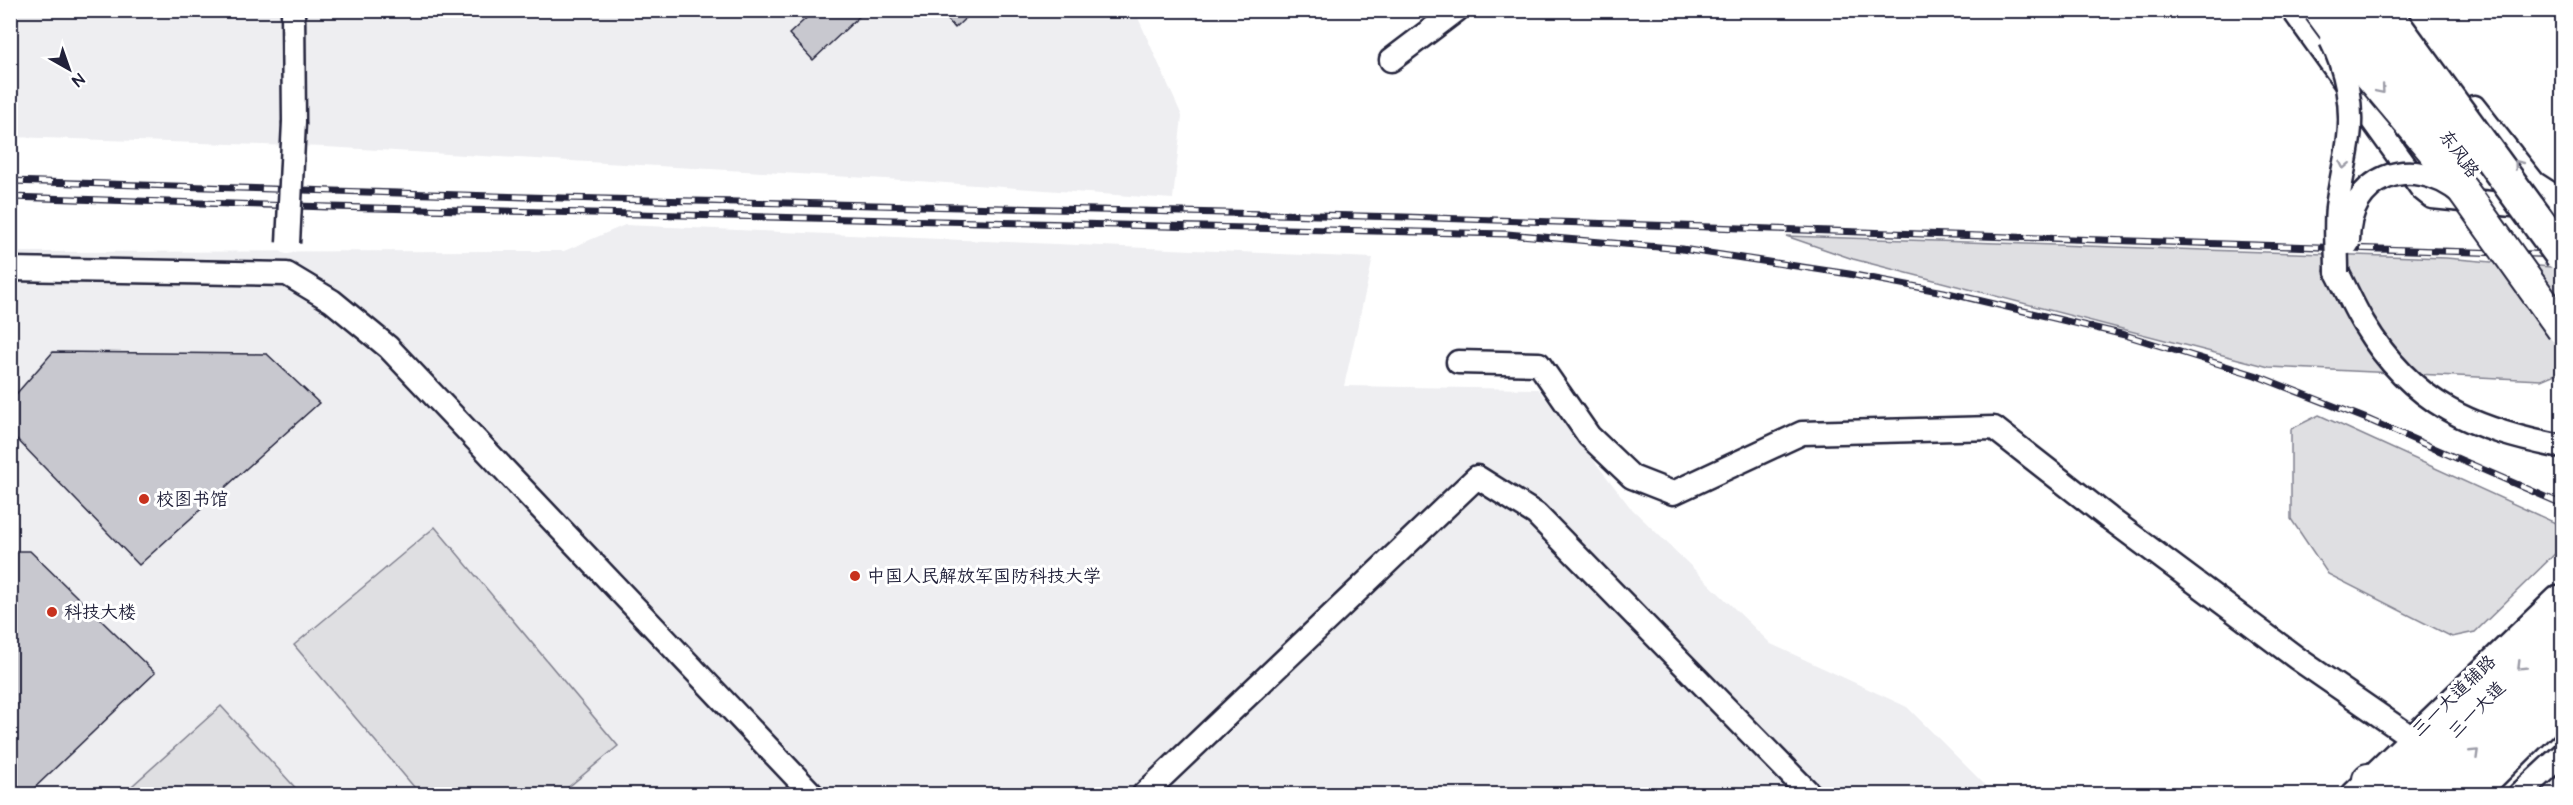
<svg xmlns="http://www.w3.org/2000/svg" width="2573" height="805" font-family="'Architects Daughter','LXGW WenKai TC',sans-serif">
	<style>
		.built { fill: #eeeef1 }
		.green { fill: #dfdfe2; stroke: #80808e; stroke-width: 1.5 }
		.building { fill: #c8c8cf; stroke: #22223b; stroke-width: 1.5 }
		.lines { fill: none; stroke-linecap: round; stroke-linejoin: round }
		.minor-casing { stroke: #22223b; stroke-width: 27 }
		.major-casing { stroke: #22223b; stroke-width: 34 }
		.highway-casing { stroke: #22223b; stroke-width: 38 }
		.minor { stroke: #fff; stroke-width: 22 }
		.major { stroke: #fff; stroke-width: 30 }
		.highway { stroke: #fff; stroke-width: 33 }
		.rail-casing { stroke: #22223b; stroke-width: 7 }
		.rail { stroke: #fff; stroke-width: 4.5; stroke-dasharray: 14; stroke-linecap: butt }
		.minor-bridge-casing { stroke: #22223b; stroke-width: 27; stroke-linecap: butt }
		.major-bridge-casing { stroke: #22223b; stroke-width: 34; stroke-linecap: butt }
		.highway-bridge-casing { stroke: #22223b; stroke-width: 38; stroke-linecap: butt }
		.minor-bridge { stroke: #fff; stroke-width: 22 }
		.major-bridge { stroke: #fff; stroke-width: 30 }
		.highway-bridge { stroke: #fff; stroke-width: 33 }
		.oneway { stroke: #9c9ca7 }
		.poi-dot { fill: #c8321e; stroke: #fff; stroke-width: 2 }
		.labels { text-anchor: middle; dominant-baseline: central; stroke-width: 6; stroke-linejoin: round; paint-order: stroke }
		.street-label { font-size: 18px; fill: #22223b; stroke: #fff }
		.poi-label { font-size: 18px; fill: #22223b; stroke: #fff; text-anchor: start }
	</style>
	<rect width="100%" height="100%" fill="#fff"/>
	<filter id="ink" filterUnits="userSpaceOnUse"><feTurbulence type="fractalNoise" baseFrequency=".0167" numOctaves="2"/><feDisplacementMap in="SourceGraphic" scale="12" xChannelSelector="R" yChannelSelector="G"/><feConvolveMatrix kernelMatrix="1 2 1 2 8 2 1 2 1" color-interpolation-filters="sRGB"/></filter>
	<g filter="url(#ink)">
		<path class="built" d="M11 10 1135 11 1182 116 1173 199 903 180 326 147 11 137Z
			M625 225 1373 258 1344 386 1538 389 1630 507 1771 644 1907 707 1994 794H11L10 252 564 251Z"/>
		<path class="green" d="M1786 236 2446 258 2562 268V371L2541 380 2269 367 1853 259Z
			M2319 415 2562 526V547L2475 632 2452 637 2328 574 2291 519V429Z
			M435 527 618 746 560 794H420L294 645Z
			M221 706 301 794H123Z"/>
		<path class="building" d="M815 10H866L813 60 789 34Z
			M939 10H974L955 28Z
			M53 352 267 354 319 403 139 565 10 432V401Z
			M10 551H30L155 673 28 794H10Z"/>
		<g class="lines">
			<defs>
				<path id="minor" d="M293 10 294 122
					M2293 10 2422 189 2432 197 2562 210
					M1391 60 1457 10
					M2474 107 2534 183 2562 201
					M10 269 287 274 332 301 388 347 812 794
					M2337 272C2346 289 2354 308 2364 324 2413 405 2474 430 2562 447
					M1458 362 1539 364 1589 436 1632 477 1673 493 1802 433 1994 428 2109 518 2298 659 2411 737
					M1144 794 1477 477 1536 514 1810 794
					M2353 794 2557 598
					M2520 794 2562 755"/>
				<path id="major" d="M2368 779 2381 794"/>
				<path id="highway" d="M2392 794 2562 625
					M2433 794 2562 668
					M2469 794 2562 702"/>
			</defs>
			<use href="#minor" class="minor-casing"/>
			<use href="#major" class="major-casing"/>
			<use href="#highway" class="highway-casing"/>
			<use href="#minor" class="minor"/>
			<use href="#major" class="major"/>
			<use href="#highway" class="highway"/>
			<defs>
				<path id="rail" d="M10 181 561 198 1404 217 2562 255
					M10 197 330 207 1507 234 1682 249 1849 274 1944 292 2125 335 2255 375 2367 419 2562 504"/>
			</defs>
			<use href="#rail" class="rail-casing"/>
			<use href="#rail" class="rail"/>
			<defs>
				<path id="minor-bridge" d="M2331 40C2346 69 2353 106 2349 138 2346 161 2340 184 2337 207 2335 228 2337 250 2337 272
					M288 243 294 122
					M2348 243C2347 176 2411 152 2461 193"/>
				<path id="major-bridge" d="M2319 10 2353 56 2444 164 2562 329
					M2355 10 2462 158"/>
				<path id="highway-bridge" d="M2383 10 2562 255"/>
			</defs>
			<use href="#minor-bridge" class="minor-bridge-casing"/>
			<use href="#major-bridge" class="major-bridge-casing"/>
			<use href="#highway-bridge" class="highway-bridge-casing"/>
			<use href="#minor-bridge" class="minor-bridge"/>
			<use href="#major-bridge" class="major-bridge"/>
			<use href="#highway-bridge" class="highway-bridge"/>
		</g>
		<defs><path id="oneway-chevron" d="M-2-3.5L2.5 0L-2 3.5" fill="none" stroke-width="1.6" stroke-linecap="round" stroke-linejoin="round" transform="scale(1.5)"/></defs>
		<g class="oneway">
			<use href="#oneway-chevron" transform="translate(2381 90) rotate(50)"/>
			<use href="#oneway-chevron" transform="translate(2518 164) rotate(-129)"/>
			<use href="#oneway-chevron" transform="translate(2344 165) rotate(101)"/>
			<use href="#oneway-chevron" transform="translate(2521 666) rotate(135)"/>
			<use href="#oneway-chevron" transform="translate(2475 753) rotate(-44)"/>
		</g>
	</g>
	<g class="poi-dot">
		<circle cx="144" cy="499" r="6"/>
		<circle cx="855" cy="576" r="6"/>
		<circle cx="52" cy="612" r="6"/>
	</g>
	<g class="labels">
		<g class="street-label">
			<text transform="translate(2459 154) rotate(54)">东风路</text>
			<text transform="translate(2454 696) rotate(-44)">三一大道辅路</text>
			<text transform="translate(2477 710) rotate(-45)">三一大道</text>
		</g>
		<g class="poi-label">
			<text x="156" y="499">校图书馆</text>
			<text x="867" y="576">中国人民解放军国防科技大学</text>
			<text x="64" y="612">科技大楼</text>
		</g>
	</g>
	<rect width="2573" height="805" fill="none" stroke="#fff" stroke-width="36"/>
	<rect x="18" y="18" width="2537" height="769" fill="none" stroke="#22223b" stroke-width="2" filter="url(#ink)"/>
	<g transform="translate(69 69) rotate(140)" stroke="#ffffff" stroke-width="4.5" paint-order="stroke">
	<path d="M0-4.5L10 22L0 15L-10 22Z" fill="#22223b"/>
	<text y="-9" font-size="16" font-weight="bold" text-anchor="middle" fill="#22223b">N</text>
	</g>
</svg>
